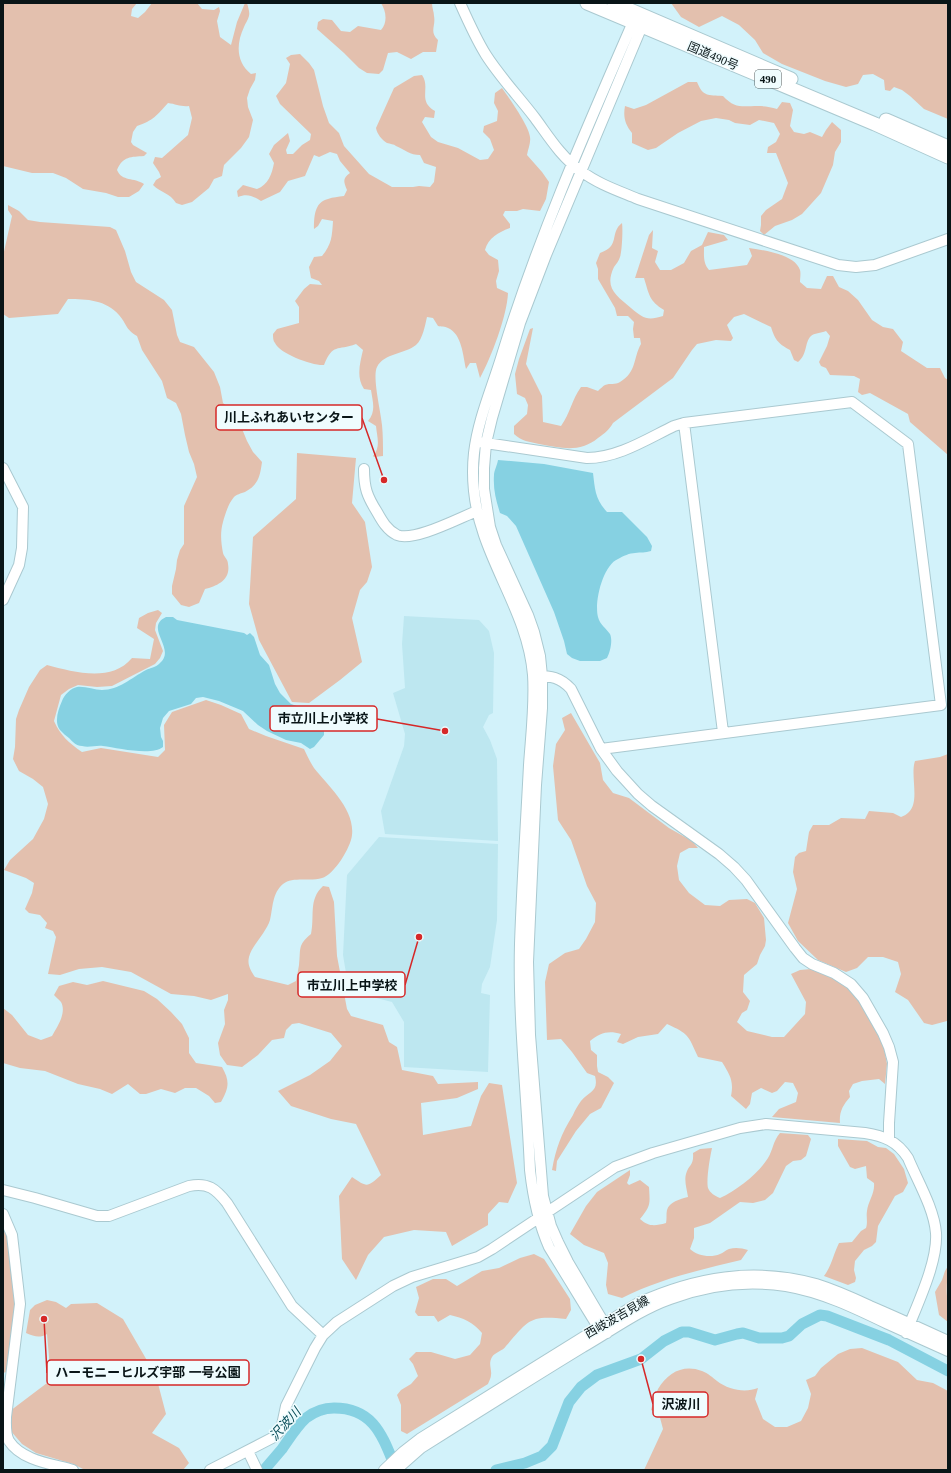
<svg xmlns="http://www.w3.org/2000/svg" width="951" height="1473" font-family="'Times New Roman','Noto Sans JP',serif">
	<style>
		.built { fill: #bde7f0 }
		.green { fill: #e3c0ae }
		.water { fill: #86d1e2 }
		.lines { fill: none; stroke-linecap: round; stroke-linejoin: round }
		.river { stroke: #86d1e2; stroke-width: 11 }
		.secondary-casing { stroke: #aac9d0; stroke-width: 12 }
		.highway-casing { stroke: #aac9d0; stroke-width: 15 }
		.secondary { stroke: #fff; stroke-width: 10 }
		.highway { stroke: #fff; stroke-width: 13 }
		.labels { text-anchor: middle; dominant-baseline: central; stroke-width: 3; stroke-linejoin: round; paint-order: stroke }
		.shield { fill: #effcfe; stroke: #4e5a5c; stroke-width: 1 }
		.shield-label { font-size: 11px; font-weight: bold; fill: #091517 }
		.street-label { font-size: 12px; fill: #091517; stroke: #effcfe }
		.water-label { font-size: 13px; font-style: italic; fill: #0a4e5a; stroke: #effcfe }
		.leader { fill: none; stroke: #d62828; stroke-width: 1.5 }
		.callout-dot { fill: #d62828; stroke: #effcfe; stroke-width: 1.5 }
		.callout { fill: #effcfe; stroke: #d62828; stroke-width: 1.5 }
		.callout-label { font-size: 13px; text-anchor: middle; font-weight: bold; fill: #091517 }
	</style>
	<rect width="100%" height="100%" fill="#d2f2fa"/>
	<path class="built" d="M404 616 479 620 489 631 494 653 493 713 489 715 483 727 490 740 497 759 498 841 385 834 381 811 404 746 405 734 393 693 405 688 402 644Z
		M379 837 498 844 497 920 490 967 482 984 481 993 490 995 488 1072 404 1067V1022L392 1002 349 991 343 955 347 875Z"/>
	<path class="green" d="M3 3H137L132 9 131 16 138 18 145 12 152 3H197L202 9 214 10 219 7 220 11 217 21 220 37 231 45 237 22 245 3H247C248 7 250 12 249 16 248 20 245 24 244 27 236 44 236 62 251 74L256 73 255 80 250 89 247 98 248 107 253 120 249 137 241 148 224 165 222 176 214 179 209 188 192 202 182 205 176 203C170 193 161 193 153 185L156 180 161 177 159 172 153 163 155 157 162 158 188 135 192 118 189 106C181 107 176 104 168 103 157 115 153 121 137 126L133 132 131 142 133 145 147 153 144 156C131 157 123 156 117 170 122 182 134 177 144 184L139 191 129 197H118L106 193 83 189 66 178 53 173H32L3 166Z
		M381 3H432C432 8 434 12 434 16 436 26 429 32 438 40L436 52H423L411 59 397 52 388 53 383 70 379 74 367 73 359 68 344 53 317 29 318 22 323 19 332 20 341 31 350 32 358 26 381 30C388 22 386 11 381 3Z
		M671 3H948V119L924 109 910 96 902 90 894 87 890 91 885 90 884 80 873 74 863 75 858 84 846 87 825 81 782 64 763 53 755 40 739 25 722 16 699 27 681 17Z
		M300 54 309 63 314 70 323 106 329 123 339 133 344 146 369 174 392 187H413L419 186 430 187 434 182 436 167 424 163 420 155C410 155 405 150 396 146 394 144 390 144 387 143 382 140 377 134 376 128L394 88 414 76 422 75C431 88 417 101 435 111L434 118 425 117 422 122 431 137 438 142 458 148 480 160 488 159 494 150 490 139 483 132 484 126 497 121 498 111 494 103 495 93 502 88C509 98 529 126 530 137 531 143 528 149 527 155L542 172 549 182 546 199 540 211 523 209 517 211H505L503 215 510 224V228C499 232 488 238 485 250L489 255 498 260 499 271 496 281 497 288 508 293C507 316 491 358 480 378L476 363H470L466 369C463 356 462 334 448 328 445 326 441 327 438 326L433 318 427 317C425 325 423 339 416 345 405 354 384 353 377 367 372 377 381 412 382 425 383 435 383 445 383 456L374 457 373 456C381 447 377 437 376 426L368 421C376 411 373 403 371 390L364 389C356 377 360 363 363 350L356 344C337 351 333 343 324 365 313 366 280 354 275 343 273 341 273 337 273 334L277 329 299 323V307L295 301 304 289 310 284 322 285 319 281 311 278 309 267 314 257 322 256C332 244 332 236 333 221L322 219 318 226 314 229C314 218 314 202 328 199 333 197 338 197 344 196L347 190C343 181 343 178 350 173L340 161 337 154 330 152 319 157 314 155 305 176 288 181 280 192 261 201C253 196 247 193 238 197L237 191 243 185 257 189C268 185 272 174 274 163L269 154 274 145 288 133 290 141 286 150 287 154H293L302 145 310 140 311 134 280 104 276 96 286 83 290 64 286 58 291 55Z
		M688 82H697C703 97 708 95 723 96 735 109 742 106 758 106 764 106 771 107 777 109L782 102 790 103 793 110 790 126 794 132 804 134 810 132 822 137 826 130 832 122 841 130V142L835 152 833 165 821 193 802 214 792 220 775 226 764 235 760 231 761 225V216L766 210 782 199 788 183 776 153H767L768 147 776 142 780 134 774 123 759 120 750 125 735 123 729 120 716 118 701 121 678 133 656 148 648 150 632 143V133C625 124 623 117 625 106L634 109 646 105Z
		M8 205 19 211 28 220 40 222 110 227 116 230 125 251 131 272 136 282 164 300 172 310 177 335 180 342 194 347 214 372 220 387 223 403 236 414 247 441 253 452 262 462C260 477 258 485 245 492 241 493 236 495 234 497 228 504 225 515 223 522 220 532 221 543 223 553 224 557 228 559 228 564 231 580 217 586 205 589L199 603 189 607 181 605 172 594V586L176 569 177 560 180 550 184 544V506L197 477 194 464 189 452 185 435 181 414 176 403 167 398 162 381 142 350 137 336C125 329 127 324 119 315 106 300 87 299 68 299L58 314 9 318 3 314V256L12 216 8 210Z
		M622 223C623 229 622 252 620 257 619 261 616 264 614 267 604 288 616 295 631 308 643 318 647 321 663 316L664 310C649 301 649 294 644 278H635L649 235 653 230 652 248 658 251 655 262 660 270H671L684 263 691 251 702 245 708 232 724 235 728 240 704 247C704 256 703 263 709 270L747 265 752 256 749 248C762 250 795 254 800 270 801 273 800 279 800 282L807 288 821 289 827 276H833L839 287 848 291 858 300 872 320 883 327 893 329 903 342 901 351 927 368H940L945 378 948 380V455L910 422 908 414 870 393 862 395 858 392 860 379 854 376 830 375 826 368 821 366 819 362 827 346 830 336 826 331C821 333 814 333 811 336 804 343 808 354 798 362L794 360 790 350C777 343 775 339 771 327L744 314 734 317 727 325 733 338 731 341 716 340 697 344 692 350 673 378 613 423C609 430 605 433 598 438 580 453 561 448 539 444 530 442 521 441 514 434V426L527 414 528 405 525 398 517 394 515 374 519 359 530 329 533 328 526 364 542 396 543 422 561 426C570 414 572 399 581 387H587L598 391C600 389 603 386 605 385 610 383 615 385 620 382 637 372 633 358 641 344L640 338H634L633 329 634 322 628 316H617L615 308 598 279V269L596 263 600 253C621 246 609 233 622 223Z
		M297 453 356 458 352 503 365 522 372 567 367 582 360 590 352 618 362 662 340 680 309 703 292 702 259 640 249 604 253 537 296 499Z
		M158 610 162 613 156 623 155 630 163 651 160 658 155 664 112 686 97 687 78 685 69 689 61 695 54 721C60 735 69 743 82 752L101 748 158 757 165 750 164 725 172 712 206 700 221 705 241 714 249 729 266 736 304 749C307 755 310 762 314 768 328 786 355 809 352 835 351 847 334 875 322 878 311 882 293 876 283 884 272 893 273 908 270 920 266 933 252 945 249 957 247 965 251 971 255 977L288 985 296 981C297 976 298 971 299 965 301 950 297 945 311 934 315 916 308 900 323 886L329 887 334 902 337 956 347 1009 351 1016 383 1025 389 1042 397 1047 402 1070 433 1076 438 1084 478 1082V1089L457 1098 421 1103 423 1135 471 1126 481 1096 489 1083 502 1085 517 1183 508 1203 499 1202 488 1214V1225L452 1246 446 1232 414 1230 384 1237 368 1255 356 1280 342 1259 339 1196 352 1177C367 1187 367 1188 381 1175L356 1124 331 1119 291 1106 278 1091 310 1075 330 1061 342 1046 331 1033 299 1023 292 1024 286 1030 284 1038 272 1040 258 1055 242 1067 227 1065 220 1055 218 1043 225 1024 224 1010 228 1000V994L211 1000 194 996 171 994 131 972 102 967 79 969 60 975 48 974 56 937 53 931 45 928 47 923 40 915 29 913 25 909 32 893 34 883 26 878 4 870 10 860 33 839 44 819 48 804 43 787 33 779 19 771 13 759 15 747 16 719 19 710 29 687 40 670 47 665C74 672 111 683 132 658L150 659 154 639 137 628 139 618 148 613Z
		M571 713 600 763 603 780 613 793 629 798 669 828 692 841 698 848H689L680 853 677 866 679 880 689 893 705 905 720 906 729 900 747 899 755 903 764 918 766 940 765 946 760 955 757 964 744 975 743 992 750 1001 747 1010 742 1013 737 1022 747 1031 772 1037H784L805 1014 806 1002 791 974 800 970 811 969 846 984 862 1004 883 1043 887 1064 885 1084 879 1079 862 1081 853 1084 849 1091 850 1097C843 1105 839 1112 840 1123L772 1117 779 1109 796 1102 798 1093 793 1083 785 1082 777 1091 772 1093 761 1088 752 1093 750 1104 746 1109 731 1096C734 1081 730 1075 722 1062L698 1057C688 1035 689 1034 667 1024L658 1034 638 1037 623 1044 617 1042 621 1034C608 1030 600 1033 590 1041L591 1050 597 1055V1066L598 1072 608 1077 614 1083 601 1108 590 1114 576 1131 557 1161 556 1171 552 1170C556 1148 561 1134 573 1115 575 1110 578 1105 581 1101 589 1091 599 1092 595 1076L587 1073 572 1052 561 1039 547 1040 545 982 549 964 565 953 579 949 586 939 595 922 596 903 587 886 571 840 558 820 553 766 556 744 565 730 562 718Z
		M948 754V1019L947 1021 932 1025 924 1023 908 1000 895 992 901 974 898 962 883 957H868L857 968 846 972 818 960 798 941 788 923 797 889 793 872 795 857 799 853 806 851 809 832 813 825H829L841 818 865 819 869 811 893 813 901 817C904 816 907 814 909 812 920 801 910 775 915 761L940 757Z
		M103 981 144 991 157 999 171 1012 182 1024 189 1038V1053L196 1063 222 1067C230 1081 229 1088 221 1102L215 1103 209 1096 196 1088H185L175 1093 161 1089 146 1094H140L128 1084 112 1094 100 1089 78 1084 45 1071 20 1068 3 1063V1008L12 1015 28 1035 41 1040 52 1036C57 1027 67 1013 61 1002 59 1000 56 997 54 995L59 986 73 982 87 985Z
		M780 1133 808 1135 811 1139 806 1156 801 1160 793 1161 786 1166 773 1193 765 1200 753 1203 740 1202 710 1223 694 1228V1238L690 1249C697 1256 711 1258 720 1254 723 1253 726 1250 729 1249 735 1247 742 1248 748 1250L741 1260C700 1270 659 1279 622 1298L608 1294 606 1285 608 1263 604 1253 584 1245 570 1234 586 1206 597 1192 630 1170V1175L627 1183 629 1185 640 1180 649 1187C650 1204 651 1206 640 1219 649 1227 655 1226 666 1223 667 1218 666 1214 667 1210 669 1202 680 1199 688 1197 687 1190 684 1181 686 1174 689 1164 694 1166 693 1153L700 1149 712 1148C710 1157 706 1180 708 1188 710 1193 715 1196 720 1198 737 1190 758 1174 768 1158 773 1150 773 1141 780 1133Z
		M838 1139 867 1141 878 1147 886 1148 894 1154 904 1169 908 1183 903 1192 895 1196 878 1226 876 1242 872 1246 864 1250 855 1261 854 1270 856 1278 855 1282 848 1285 824 1276C832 1265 833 1255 839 1243L852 1242 861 1231 866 1228C868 1222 866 1217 867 1211 868 1201 875 1194 874 1183L867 1178 866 1166 855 1169 850 1167 838 1146Z
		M3 1224 11 1248 16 1300 8 1369 5 1373 3 1371Z
		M534 1254 544 1259 570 1299 571 1310 566 1319C529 1315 529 1320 506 1346 503 1351 495 1352 492 1357 488 1364 492 1369 491 1375 491 1378 489 1381 488 1384L407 1434 401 1431V1405L397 1395 401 1390 411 1384 418 1376 413 1364 409 1359 416 1352H431L455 1359 470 1355 480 1344 482 1333C473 1322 463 1318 450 1315L438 1322 434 1316H418L415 1312 419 1298 416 1287 433 1279H446L457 1286 482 1271 499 1268 520 1258Z
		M948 1266C948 1276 946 1286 947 1296L948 1297V1322L939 1315 935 1292 942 1280 945 1271Z
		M47 1300 56 1302 66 1308 71 1304 97 1303 123 1319 156 1376 166 1414 152 1433 179 1448 189 1463 183 1470H85L73 1464 36 1453 22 1444 10 1430V1411L51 1380 47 1334C40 1338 35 1337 26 1333L30 1310 35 1305Z
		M862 1348 898 1362 917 1380 933 1383 948 1391V1470H644L663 1429 659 1414 651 1410C653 1403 655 1395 658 1389 668 1372 684 1364 702 1371 708 1373 713 1378 717 1381 729 1390 745 1393 758 1388L755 1399 763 1419 775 1427H787L801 1421 808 1408 811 1394 806 1380 815 1376 821 1368 838 1354 850 1349Z"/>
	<path class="water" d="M498 460 544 464 593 473C595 489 595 499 607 512H622L647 537 652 546 651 551C645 553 641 552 635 553 630 553 623 556 618 559 603 565 594 602 598 617 600 625 606 628 610 634 613 641 610 652 607 658L600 661H580L572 658 567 654 564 641 554 612 516 526 507 516 500 513C496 500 493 489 494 475 494 471 497 466 498 460Z
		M166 617H173L177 620 244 633 247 635 250 633 254 637 260 655 269 665 275 684 280 693 291 704 312 711 322 721 324 729V735L314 747 310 749 301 743 286 740 267 731 258 725 243 711 219 701 203 697 196 698 191 704 169 711 163 718 160 728 161 737 163 741V747C152 756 117 748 103 746 96 745 89 748 82 746 76 746 73 742 69 738 66 736 63 733 60 730 54 722 58 710 62 701 64 695 71 688 77 687 85 686 94 690 102 690 119 690 131 678 146 670 150 668 156 667 159 664 178 649 143 628 166 617Z"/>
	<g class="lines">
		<path class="river" d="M264 1470C270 1463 276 1456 282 1449 289 1439 297 1426 306 1418 315 1411 324 1408 334 1408 375 1408 383 1438 396 1469
			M496 1470 525 1463 542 1456 552 1446 569 1402 581 1387 597 1375 641 1359 664 1341 682 1332H689L715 1340 737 1334 743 1333 759 1338H782L789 1336 802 1324 820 1315 827 1316 889 1340 948 1371"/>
		<defs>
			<path id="secondary" d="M460 3C468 21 476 39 486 55 500 77 519 97 535 118 549 137 561 157 581 171 598 184 619 191 638 199L838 265 856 267 875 265 948 239
				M684 423 723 732
				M479 442 587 458C618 458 647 439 674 426L684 423 852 402 908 444 941 705 601 749
				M3 468 23 507 22 548 19 565 3 600
				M364 469C364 488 367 496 377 512 382 521 387 530 397 535 414 542 459 518 477 511
				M536 676C551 676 560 677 571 689L601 749 617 771 638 794 652 806 719 854 734 867 746 880 795 948 803 958 812 964 834 973 851 984 863 998 883 1033 889 1047 893 1062 889 1123V1139
				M3 1190 35 1198 97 1216H109L189 1186C208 1182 216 1189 227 1203L292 1306 323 1335
				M3 1214 12 1235 20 1304 6 1417C6 1425 5 1434 9 1441 22 1461 53 1464 73 1470
				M607 1333 598 1327 549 1247C538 1222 533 1197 530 1170 527 1095 518 1019 520 944 522 884 526 824 529 765 531 736 535 704 533 675 529 624 500 582 484 535 475 509 471 481 474 453 478 419 492 388 502 355 537 241 585 132 633 22L638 18
				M607 1333 604 1323 568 1262 558 1242 551 1226 543 1196 530 1035 528 962 536 785 542 708V676L540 656 534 632 528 615 496 545 490 527 484 489V468L486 443 492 418 520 323 546 255 642 26V19
				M248 1451 257 1470
				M210 1470 274 1437 279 1432 282 1425 286 1406 315 1348 323 1335 337 1322 393 1286 412 1277 478 1257 492 1249 615 1167 653 1153 740 1128 766 1124 865 1133C884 1136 897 1141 908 1158 917 1180 934 1208 936 1233 938 1262 917 1305 906 1333
				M384 1470 403 1452 421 1438 638 1303C696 1277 753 1267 816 1284 835 1290 853 1298 870 1306 896 1317 922 1329 948 1341
				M396 1470 421 1448C475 1414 529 1380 583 1347 611 1331 639 1310 670 1299 707 1285 747 1280 786 1286 822 1292 855 1308 888 1324 908 1333 928 1342 948 1351"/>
			<path id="highway" d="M587 3 875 124 948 157
				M614 3 791 79
				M886 120 948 147"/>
		</defs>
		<use href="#secondary" class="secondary-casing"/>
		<use href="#highway" class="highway-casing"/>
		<use href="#secondary" class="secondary"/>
		<use href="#highway" class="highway"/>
	</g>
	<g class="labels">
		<rect class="shield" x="755" y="70" width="26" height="18" rx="3"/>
		<g class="shield-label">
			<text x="768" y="79">490</text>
		</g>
		<g class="street-label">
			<text transform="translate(713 56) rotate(23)">国道490号</text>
			<text transform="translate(617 1317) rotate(-30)">西岐波吉見線</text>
		</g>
		<g class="water-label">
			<text transform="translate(285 1424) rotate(-48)">沢波川</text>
		</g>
	</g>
	<path class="leader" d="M384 480L362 418M445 731L377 719M419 937L405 985M44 1319L47 1373M641 1359L653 1404"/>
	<g class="callout-dot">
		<circle cx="384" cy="480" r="4"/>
		<circle cx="445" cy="731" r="4"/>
		<circle cx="419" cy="937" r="4"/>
		<circle cx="44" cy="1319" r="4"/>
		<circle cx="641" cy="1359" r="4"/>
	</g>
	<g class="callout">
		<rect x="216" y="405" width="146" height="25" rx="4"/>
		<rect x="270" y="706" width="107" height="25" rx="4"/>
		<rect x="298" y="972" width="107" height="25" rx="4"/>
		<rect x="47" y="1360" width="202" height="25" rx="4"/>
		<rect x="653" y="1392" width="55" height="25" rx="4"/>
	</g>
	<g class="callout-label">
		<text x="289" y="422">川上ふれあいセンター</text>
		<text x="323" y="723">市立川上小学校</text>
		<text x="352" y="990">市立川上中学校</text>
		<text x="148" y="1377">ハーモニーヒルズ宇部 一号公園</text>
		<text x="681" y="1409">沢波川</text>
	</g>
	<rect width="951" height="1473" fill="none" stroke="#091517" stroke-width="8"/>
</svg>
